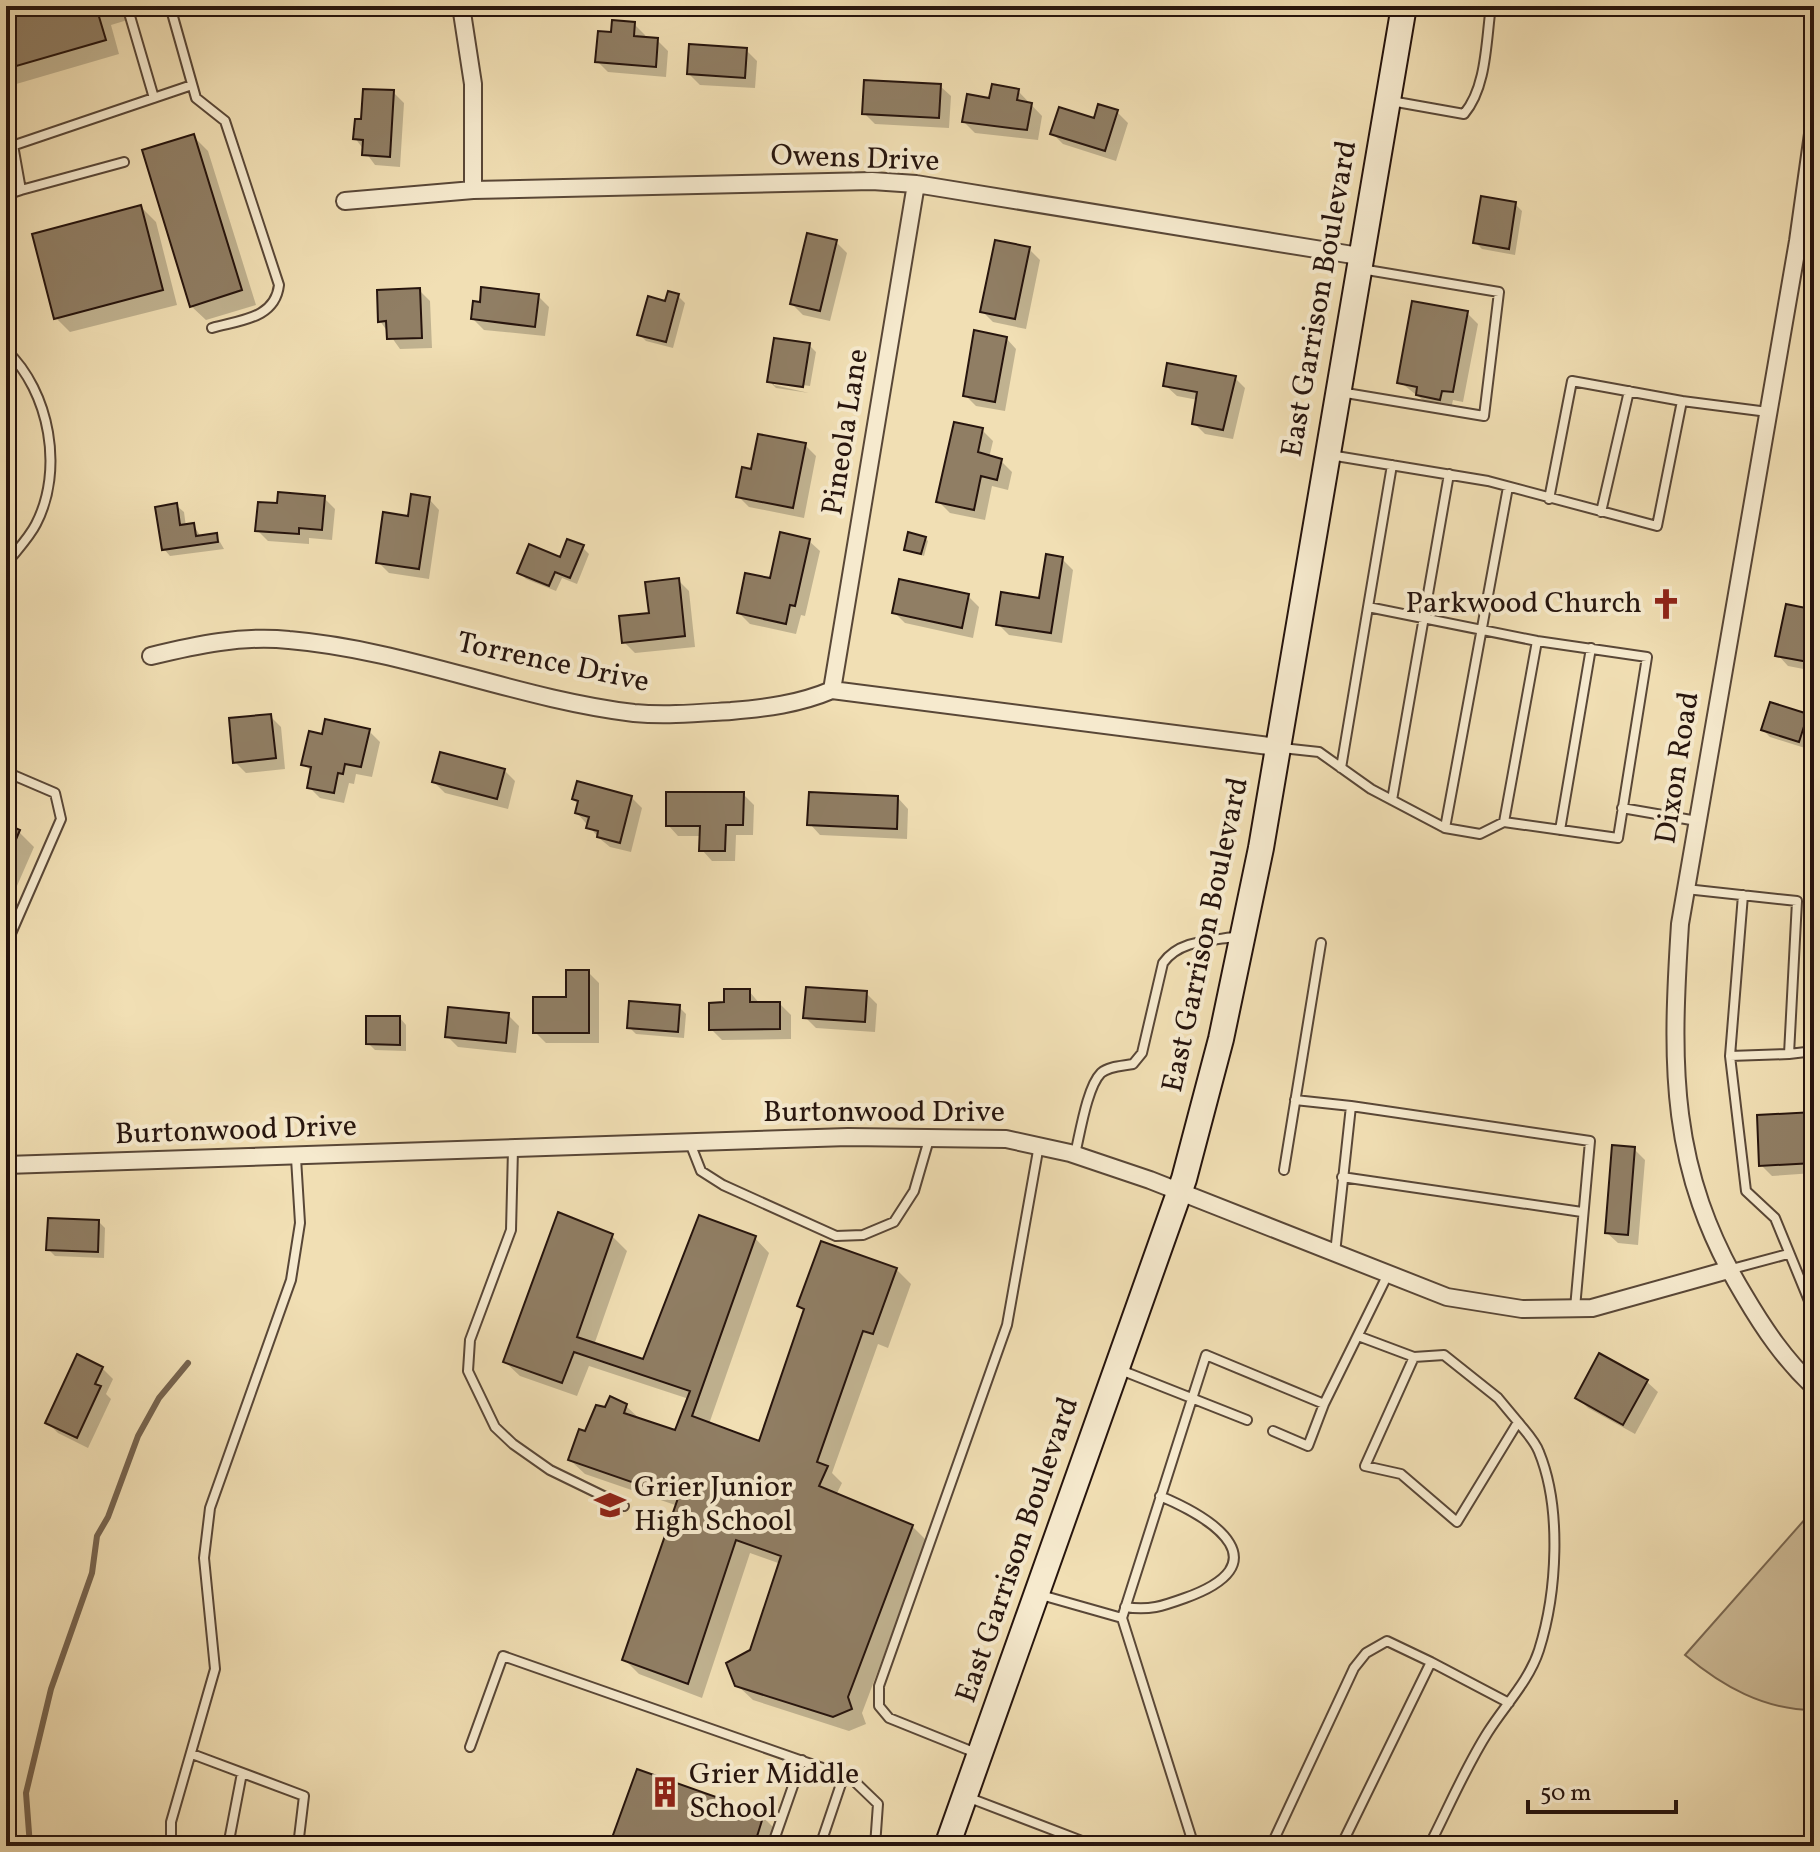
<svg xmlns="http://www.w3.org/2000/svg" width="1820" height="1852" font-family="Vollkorn,serif">
	<style>
		.green { fill: #cebc98; stroke: #7a6852; stroke-width: 2 }
		.shadow { fill: #0003 }
		.lines { fill: none; stroke-linecap: round; stroke-linejoin: round }
		.stream { stroke: #76644f; stroke-width: 6 }
		.building { fill: #907e64; stroke: #26140d; stroke-width: 2 }
		.lane-casing { stroke: #594737; stroke-width: 12 }
		.street-casing { stroke: #594737; stroke-width: 20 }
		.secondary-casing { stroke: #26140d; stroke-width: 28 }
		.lane { stroke: #f6eace; stroke-width: 8 }
		.street { stroke: #f6eace; stroke-width: 16 }
		.secondary { stroke: #f6eace; stroke-width: 24 }
		.labels { text-anchor: middle; dominant-baseline: central; stroke-width: 8; stroke-linejoin: round; paint-order: stroke }
		.street-label { font-size: 30px; fill: #26140d; stroke: #f6eace }
		.poi-label { font-size: 30px; fill: #26140d; stroke: #f6eace; text-anchor: start }
	</style>
	<rect width="100%" height="100%" fill="#f1dfb4"/>
	<filter id="stains"><feTurbulence type="fractalNoise" baseFrequency=".0025" numOctaves="4"/><feColorMatrix values="0 0 0 0 .2 0 0 0 0 .09 0 0 0 0 .02 0 0 0 .5 -.17"/></filter>
	<radialGradient id="worn" r=".72"><stop offset=".6" stop-color="#630" stop-opacity="0"/><stop offset="1" stop-color="#630" stop-opacity=".3"/></radialGradient>
	<path class="green" d="M1814 1509V1710C1764 1710 1722 1686 1685 1655Z"/>
	<path class="shadow" d="M6 6H153L154 12 111 25 119 54 6 87Z
		M634 24 645 35 644 39 657 40 668 51 666 77 608 72 597 61 613 34Z
		M746 50 757 61 755 88 700 85 689 74Z
		M940 86 951 96 949 128 875 124 864 113Z
		M1018 91 1042 116 1038 140 975 133 964 122 991 100Z
		M393 92 404 103 400 167 375 165 355 138 363 121Z
		M1100 106 1117 112 1128 123 1116 161 1063 144 1052 133 1095 121Z
		M193 136 208 151 256 305 206 320 191 306Z
		M1515 204 1522 211 1515 255 1482 249 1476 243Z
		M141 207 156 222 177 305 70 332 56 318Z
		M836 242 847 253 830 321 803 315 792 304Z
		M1029 249 1040 260 1026 329 993 322 982 311Z
		M419 290 430 301 432 348 400 349 380 321Z
		M538 296 549 307 545 336 484 330 473 319Z
		M678 296 685 303 673 348 646 341 639 334Z
		M1467 313 1478 324 1463 402 1453 400 1451 409 1429 405 1400 382Z
		M1006 338 1016 349 1005 411 976 406 965 395Z
		M809 345 816 352 810 386 774 381V385L809 393 776 388 769 381Z
		M1235 378 1245 388 1233 439 1205 434 1194 423 1198 400 1177 396 1166 386Z
		M982 430 993 441 989 458 1001 461 1012 472 1008 490 992 486 985 520 950 513 939 502Z
		M805 445 816 456 804 518 749 507 738 496 753 471Z
		M324 498 335 509 332 540 309 538V544L268 541 257 530 279 505Z
		M429 499 439 510 429 579 389 573 378 562Z
		M177 506 184 512 186 527 194 526 201 537 216 535 224 549 170 556 164 549Z
		M925 538 928 541 924 556 906 549Z
		M809 541 820 551 805 616 801 615 796 634 750 624 739 613Z
		M582 547 589 554 577 584 562 578 556 591 526 579 519 572 561 560Z
		M1062 559 1073 570 1062 643 1009 635 998 624 1041 600Z
		M678 580 689 591 695 647 635 653 624 642Z
		M968 596 979 607 973 638 905 623 894 612Z
		M1810 611 1814 614V671L1788 666 1778 655Z
		M1806 715 1813 722 1805 748 1770 737 1763 730Z
		M270 716 281 727 285 769 246 773 235 762Z
		M369 731 380 742 372 777 356 774 354 784 349 783 344 803 320 798 309 787 312 772 304 764 324 736Z
		M504 770 515 781 508 809 445 793 434 782Z
		M743 794 754 805 753 835H736L735 861H712L702 850V836H678L668 825Z
		M631 797 642 808 631 852 610 847 599 838 577 813 579 803 575 799Z
		M898 798 908 809 907 839 820 835 810 824Z
		M6 827 19 832 34 847 6 911Z
		M588 972 599 983V1043H546L535 1032Z
		M749 991 760 1004H780L791 1015V1039L722 1040 711 1029 726 1004Z
		M866 993 877 1004 875 1032 816 1028 805 1017Z
		M679 1007 686 1014 684 1038 636 1034 629 1027Z
		M508 1015 519 1026 516 1053 458 1047 447 1036Z
		M400 1018 406 1025V1051L375 1050 368 1043Z
		M1814 1114V1173L1772 1176 1761 1165Z
		M1634 1149 1645 1160 1638 1245 1618 1243 1607 1233Z
		M98 1221 105 1228 104 1258 55 1256 48 1249Z
		M612 1236 627 1251 594 1345 644 1361 755 1238 769 1253 709 1424 761 1444 805 1312 799 1306 896 1269 911 1284 888 1348 878 1344 832 1473 842 1483 836 1495 912 1526 927 1541 862 1713 866 1724 849 1731 753 1700 737 1685 781 1564 750 1553 702 1698 639 1674 624 1659 678 1506 585 1474 570 1460 607 1410 626 1406 642 1421 676 1433 689 1399 589 1366 577 1396 520 1376 505 1362Z
		M102 1368 113 1379 106 1394 111 1399 88 1448 58 1433 47 1422Z
		M1647 1382 1658 1392 1635 1434 1588 1408 1577 1397Z
		M762 1816 777 1831 773 1846H612Z"/>
	<g class="lines">
		<path class="stream" d="M30 1846 26 1793 51 1689 92 1573 97 1536 108 1517 138 1436 159 1398 188 1363"/>
	</g>
	<path class="building" d="M6 6H112L97 10 106 40 6 69Z
		M612 20 635 22 634 36 658 38 656 67 595 62 598 31 611 32Z
		M689 44 747 48 745 78 687 74Z
		M864 80 941 84 939 118 862 114Z
		M992 84 1019 89 1017 100 1032 103 1027 130 962 122 967 94 989 98Z
		M363 89 394 90 390 157 362 155 363 140 353 139 355 119H361Z
		M1098 104 1118 110 1105 151 1050 134 1059 107 1094 118Z
		M194 134 242 290 190 307 142 150Z
		M1481 196 1516 202 1509 249 1473 243Z
		M141 205 163 290 54 319 32 234Z
		M807 233 837 240 820 311 790 304Z
		M995 240 1030 247 1015 319 980 312Z
		M481 287 539 294 535 327 471 319 473 301 480 302Z
		M420 288 422 338 387 339 386 321 378 322 377 290Z
		M668 291 679 294 666 342 637 335 648 296 665 301Z
		M1412 301 1468 311 1453 392 1442 391 1440 400 1416 395 1417 387 1397 383Z
		M974 330 1007 337 995 402 963 396Z
		M774 338 810 343 803 387 767 382Z
		M1167 363 1236 376 1223 430 1192 424 1197 392 1163 386Z
		M954 422 983 428 978 452 1002 459 997 480 981 476 974 510 936 502Z
		M758 434 806 443 793 508 736 497 742 467 751 469Z
		M278 492 325 496 322 530 299 528V534L255 531 258 502 277 503Z
		M411 494 430 497 419 569 376 563 383 512 408 516Z
		M177 503 180 525 194 523 196 536 217 533 218 542 162 550 155 507Z
		M780 532 810 539 795 606 790 605 786 624 737 613 745 573 770 578Z
		M908 532 926 537 921 554 904 550Z
		M567 539 584 545 570 578 555 572 549 586 517 573 529 544 560 557Z
		M1046 554 1063 557 1051 633 996 625 1001 592 1039 598Z
		M679 578 685 636 622 643 619 616 649 613 645 582Z
		M899 579 969 594 962 628 892 613Z
		M1786 604 1811 609 1807 628 1814 629V663L1775 656Z
		M1770 702 1808 714 1799 742 1761 730Z
		M271 714 276 758 233 763 229 718Z
		M325 719 370 729 361 767 345 764 343 774 338 773 334 793 307 788 311 767 301 765 309 731 322 734Z
		M440 752 505 769 497 799 432 782Z
		M577 781 632 796 620 843 597 837 598 831 586 828 589 817 575 813 578 801 572 799Z
		M666 792H744L743 825H726L725 851H699L700 826H666Z
		M809 792 898 796 897 829 807 825Z
		M6 824 20 830 6 863Z
		M566 970H589V1033H533V997H566Z
		M806 987 867 991 865 1022 803 1018Z
		M724 989H750V1002H780V1029L709 1030V1003L724 1002Z
		M629 1001 680 1005 678 1032 627 1028Z
		M448 1007 509 1013 506 1043 445 1037Z
		M366 1016H400V1045L366 1044Z
		M1814 1112V1163L1759 1166 1757 1115Z
		M1612 1145 1635 1147 1628 1235 1605 1233Z
		M558 1212 613 1234 577 1337 643 1359 699 1215 756 1236 692 1416 759 1441 804 1309 797 1306 821 1241 897 1268 873 1334 863 1331 817 1462 828 1466 819 1486 913 1525 848 1697 852 1709 833 1717 735 1686 726 1663 750 1650 781 1556 736 1540 688 1684 622 1660 678 1498 568 1460 579 1429 585 1431 596 1405 605 1407 610 1396 627 1404 624 1413 675 1430 690 1391 574 1352 562 1383 503 1362Z
		M48 1218 99 1220 98 1252 46 1250Z
		M1599 1353 1648 1380 1623 1425 1575 1398Z
		M77 1354 103 1367 95 1384 101 1386 77 1438 45 1423Z
		M637 1769 764 1814 754 1846H609Z"/>
	<g class="lines">
		<defs>
			<path id="lane" d="M127 6 154 98
				M170 6 196 98 225 121 279 285C275 319 240 320 212 328
				M1391 101 1464 114C1487 87 1486 40 1491 6
				M13 145 21 190 124 162
				M6 148 192 85
				M6 195 21 190
				M6 350C50 392 64 470 36 524 29 538 16 551 6 564
				M1340 392 1484 416 1499 292 1361 269
				M1682 401 1768 412
				M1330 455 1488 481 1657 526 1682 401 1572 381 1549 499
				M1601 512 1629 391
				M1368 607 1392 465
				M1282 748 1319 752 1371 789 1445 828 1480 834 1504 822 1618 838 1647 657 1537 641 1368 607 1341 768
				M6 772 55 793 61 819 6 945
				M1392 800 1449 474
				M1622 808 1697 821
				M1504 822 1537 641
				M1445 828 1508 487
				M1560 830 1591 648
				M1686 889 1797 901 1789 1054 1730 1056 1743 895
				M1789 1054 1814 1051
				M1730 1056 1746 1191 1775 1218 1814 1313
				M1295 1100 1351 1106
				M690 1143 701 1171 723 1185 836 1236 863 1235 894 1222 914 1191 930 1136
				M513 1149 511 1230 470 1340 468 1371 495 1427 513 1444 550 1470 624 1506
				M1075 1154C1080 1134 1087 1087 1101 1073 1109 1066 1123 1066 1133 1064L1142 1053 1163 963C1180 939 1213 941 1240 936
				M1284 1170 1321 943
				M1342 1177 1582 1212
				M1335 1253 1351 1106 1590 1141 1575 1308
				M1728 1270 1788 1254
				M1358 1336 1414 1357 1444 1355 1498 1398 1518 1422 1457 1522 1401 1474 1365 1466 1414 1357
				M1118 1369 1247 1420
				M1273 1431 1308 1446 1324 1404
				M1041 1595 1122 1618 1206 1355 1324 1404 1387 1276
				M1125 1607C1149 1611 1163 1606 1185 1598 1280 1564 1217 1520 1160 1496
				M1122 1618 1194 1846
				M1431 1662 1509 1703
				M470 1747 503 1656 851 1778 878 1804 875 1846
				M976 1753 889 1718 879 1706V1686L1007 1325 1039 1145
				M192 1754 304 1796 298 1846
				M967 1797 1095 1846
				M171 1846V1822L215 1669 204 1558 210 1508 291 1280 300 1223 296 1158
				M228 1846 242 1773
				M772 1846 802 1760
				M820 1846 844 1775
				M1271 1846 1354 1668 1366 1653 1387 1641 1431 1662 1341 1846
				M1429 1846C1448 1809 1465 1768 1488 1732 1505 1705 1529 1681 1539 1650 1557 1593 1562 1508 1539 1452 1535 1441 1525 1431 1518 1422"/>
			<path id="street" d="M461 6 473 84V190
				M1814 127 1798 241 1680 924C1671 1065 1668 1169 1744 1295 1764 1329 1785 1360 1814 1387
				M345 201 473 190 872 181 916 184 1359 256
				M1798 241 1814 244
				M151 656C196 645 243 635 289 640 407 650 517 699 634 713 666 716 699 713 731 711 766 708 799 704 832 690L1277 747
				M832 690 916 184
				M6 1165 848 1137 1006 1139 1070 1153 1150 1180 1447 1297 1522 1309 1592 1308 1728 1270"/>
			<path id="secondary" d="M947 1846 1184 1179 1221 1039 1261 848 1404 6"/>
		</defs>
		<use href="#lane" class="lane-casing"/>
		<use href="#street" class="street-casing"/>
		<use href="#secondary" class="secondary-casing"/>
		<use href="#lane" class="lane"/>
		<use href="#street" class="street"/>
		<use href="#secondary" class="secondary"/>
	</g>
	<defs>
		<symbol id="church-bare" viewBox="-9 -9 18 18"><path d="M-1.2-6h2.4v3.5h3.3v2.4h-3.3V6h-2.4V-.1h-3.3v-2.4h3.3Z" fill="#8f2418" stroke="#f6eace" stroke-width="2.5" paint-order="stroke"/></symbol>
		<symbol id="school-bare" viewBox="-9 -9 18 18"><path d="M0-5L7-2L0 1L-7-2ZM-4 1L0 2.5L4 1V4Q0 6-4 4Z" fill="#8f2418" stroke="#f6eace" stroke-width="2.5" paint-order="stroke"/></symbol>
		<symbol id="building-bare" viewBox="-9 -9 18 18"><path d="M-4-6H4V6H1V3H-1V6H-4ZM-2.5-4.3h1.7v1.8h-1.7ZM.8-4.3h1.7v1.8H.8ZM-2.5-1h1.7V.8h-1.7ZM.8-1h1.7V.8H.8Z" fill="#8f2418" stroke="#f6eace" stroke-width="2.5" paint-order="stroke"/></symbol>
	</defs>
	<g fill-rule="evenodd">
		<use href="#church-bare" x="1644" y="582" width="44" height="44"/>
		<use href="#school-bare" x="588" y="1483" width="44" height="44"/>
		<use href="#building-bare" x="643" y="1770" width="44" height="44"/>
	</g>
	<g class="labels">
		<g class="street-label">
			<text transform="translate(855 159) rotate(2)">Owens Drive</text>
			<text transform="translate(1320 299) rotate(-80)">East Garrison Boulevard</text>
			<text transform="translate(846 432) rotate(-81)">Pineola Lane</text>
			<text transform="translate(553 663) rotate(12)">Torrence Drive</text>
			<text transform="translate(1678 768) rotate(-81)">Dixon Road</text>
			<text transform="translate(1206 935) rotate(-78)">East Garrison Boulevard</text>
			<text x="884" y="1113">Burtonwood Drive</text>
			<text transform="translate(236 1131) rotate(-2)">Burtonwood Drive</text>
			<text transform="translate(1018 1550) rotate(-71)">East Garrison Boulevard</text>
		</g>
		<g class="poi-label">
			<text x="1642" y="604" text-anchor="end">Parkwood Church</text>
			<text x="634" y="1488">Grier Junior<tspan x="634" dy="34">High School</tspan></text>
			<text x="689" y="1775">Grier Middle<tspan x="689" dy="34">School</tspan></text>
		</g>
	</g>
	<rect width="1820" height="1852" fill="none" stroke="#f1dfb4" stroke-width="32"/>
	<rect x="8" y="8" width="1804" height="1836" fill="none" stroke="#26140d" stroke-width="4"/>
	<rect x="16" y="16" width="1788" height="1820" fill="none" stroke="#26140d" stroke-width="2"/>
	<path d="M1528 1800v12h148v-12" fill="none" stroke="#26140d" stroke-width="4"/>
	<text x="1540" y="1800" font-size="24" fill="#26140d" stroke="#f6eace" stroke-width="6" paint-order="stroke">50 m</text>
	<rect width="100%" height="100%" filter="url(#stains)"/>
	<rect width="100%" height="100%" fill="url(#worn)"/>
</svg>
